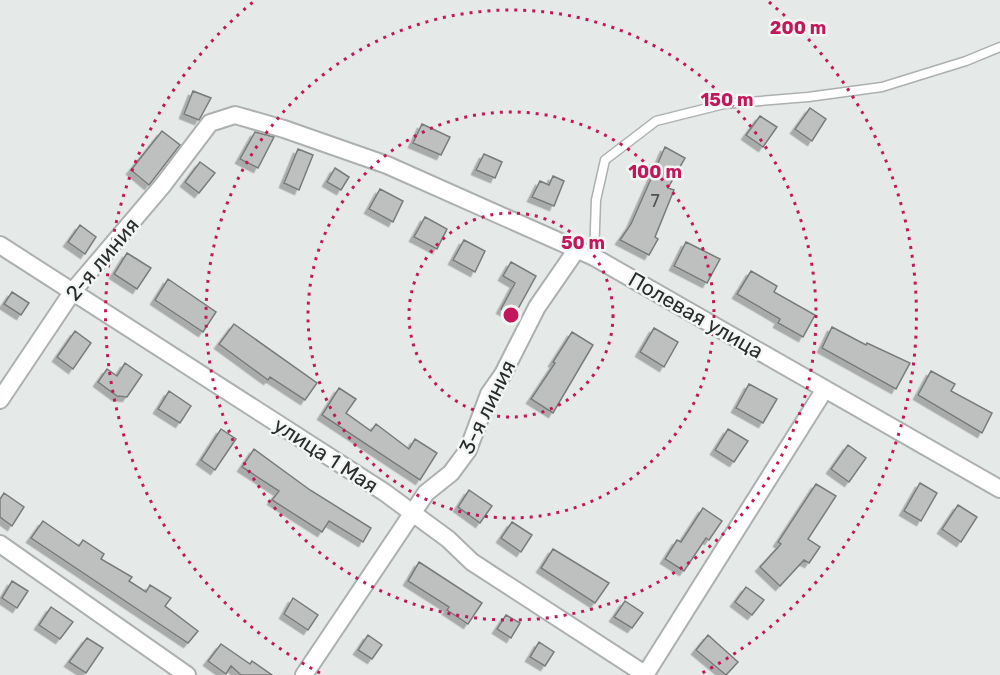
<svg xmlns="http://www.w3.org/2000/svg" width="1000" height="675" font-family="Rubik,sans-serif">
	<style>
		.building { fill: #bdc0bf; stroke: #787b7a; stroke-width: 1.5; filter: url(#shadow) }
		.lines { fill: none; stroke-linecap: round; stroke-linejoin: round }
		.service-casing { stroke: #acb0ae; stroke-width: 11 }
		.minor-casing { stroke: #acb0ae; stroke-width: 20 }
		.service { stroke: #fff; stroke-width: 8 }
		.minor { stroke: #fff; stroke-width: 16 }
		.ring { fill: none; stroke: #c2185b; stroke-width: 3; stroke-dasharray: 3 6 }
		.labels { text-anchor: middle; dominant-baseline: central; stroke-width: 5; stroke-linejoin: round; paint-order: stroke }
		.number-label { font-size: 18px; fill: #505251 }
		.street-label { font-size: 21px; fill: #2b2d2c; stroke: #f2f6f5 }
		.centre { fill: #c2185b; stroke: #f2f6f5; stroke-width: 3 }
		.ring-label { font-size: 18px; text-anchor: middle; font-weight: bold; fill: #c2185b; stroke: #f2f6f5; stroke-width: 5; stroke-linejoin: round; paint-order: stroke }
	</style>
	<defs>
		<filter id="shadow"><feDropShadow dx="-4.5" dy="4.5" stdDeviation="0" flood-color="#0004"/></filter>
	</defs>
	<rect width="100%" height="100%" fill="#e5e9e7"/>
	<path class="building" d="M193 91 211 98 199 120 184 114Z
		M810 108 826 119 812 141 795 129Z
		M760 116 777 127 763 147 746 135Z
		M422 124 450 137 441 155 413 143Z
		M162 131 180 145 149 185 131 170Z
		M255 132 274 137 258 168 240 159Z
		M665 147 685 158 668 188 674 190 655 237 658 239 649 255 620 240 631 224Z
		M298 149 313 155 299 190 284 183Z
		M484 154 502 162 495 178 476 170Z
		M200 162 215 173 199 193 185 182Z
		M335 168 349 177 341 190 327 182Z
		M553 176 564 181 554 206 532 197 540 181 549 185Z
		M380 189 403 201 393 222 369 209Z
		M425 217 447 229 437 249 414 237Z
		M80 225 96 237 85 254 68 242Z
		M464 240 485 251 475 272 453 260Z
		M686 242 720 259 707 283 674 266Z
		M127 253 151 268 137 289 114 274Z
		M511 262 536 276 514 316 501 309 515 283 503 276Z
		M751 271 777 286 774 292 815 315 803 337 778 323 780 319 737 294Z
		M168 279 216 312 203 332 155 300Z
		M12 292 29 303 21 315 4 304Z
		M234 324 317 383 305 400 270 377 268 380 219 344Z
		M832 327 866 345 867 343 910 363 896 389 822 348Z
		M654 328 678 342 664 367 640 352Z
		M75 331 91 343 73 369 57 357Z
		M572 332 593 345 553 413 531 399 555 363 553 362Z
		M125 363 142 375 127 397 117 396 98 382 107 369 117 376Z
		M931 371 955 384 951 391 992 413 982 433 918 395Z
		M749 384 777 399 763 423 736 408Z
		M339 388 356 399 346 413 371 431 376 424 409 449 415 439 437 453 420 480 322 415Z
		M169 391 191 406 180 423 158 409Z
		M221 429 236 439 215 470 201 460Z
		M728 429 748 441 734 462 715 450Z
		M848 445 866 458 849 482 831 469Z
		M254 449 310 490 371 528 363 542 329 521 322 532 272 500 279 491 242 467Z
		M920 483 937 493 921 521 904 511Z
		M816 484 836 496 808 539 820 547 809 563 804 560 780 586 760 567 781 544 778 542Z
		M469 490 492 506 480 523 458 507Z
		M4 493 24 507 12 526 0 517V499Z
		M958 505 977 517 961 542 942 529Z
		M703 508 722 521 709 540 706 538 684 571 665 559 677 540 681 542Z
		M43 521 79 546 83 540 104 554 101 559 132 577 129 581 146 592 150 585 171 598 165 606 198 631 188 643 31 538Z
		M512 522 532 535 521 552 501 538Z
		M553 549 609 583 595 603 541 568Z
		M419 562 482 603 468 624 447 610 449 607 408 581Z
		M12 581 28 591 17 608 2 598Z
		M746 587 764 600 752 615 735 602Z
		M293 598 318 615 308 630 284 614Z
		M625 601 643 613 632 628 614 617Z
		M51 607 73 622 60 639 39 625Z
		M506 615 520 623 511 638 497 629Z
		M368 635 382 645 372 659 358 650Z
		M708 635 738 662 726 675 696 650Z
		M87 638 103 648 86 673 69 662Z
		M539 642 554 652 545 666 530 657Z
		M221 644 250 664 252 661 272 675H241L231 666 226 674 208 661Z"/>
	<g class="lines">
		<defs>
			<path id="service" d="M594 257 596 200 605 160 656 121 724 104 808 97 882 87 966 61 1000 47"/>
			<path id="minor" d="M0 245 384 492 448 539 472 562 646 675
				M0 400 73 291 163 185 210 123 235 115 284 129 387 165 594 257 1000 489
				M0 544 187 675
				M304 675 426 493 451 473 468 450 489 394 503 374 537 307 577 249
				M645 675 825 389"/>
		</defs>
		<use href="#service" class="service-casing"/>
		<use href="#minor" class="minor-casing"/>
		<use href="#service" class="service"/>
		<use href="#minor" class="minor"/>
	</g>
	<g class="ring">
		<circle cx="511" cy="315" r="102"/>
		<circle cx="511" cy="315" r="203"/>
		<circle cx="511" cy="315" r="305"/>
		<path d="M320 673A406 406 0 0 1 253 2M769 2A406 406 0 0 1 702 673"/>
	</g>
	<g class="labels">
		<g class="number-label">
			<text x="655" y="201">7</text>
		</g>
		<g class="street-label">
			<text transform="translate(102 259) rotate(-50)">2-я линия</text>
			<text transform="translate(696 315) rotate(30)">Полевая улица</text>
			<text transform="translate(487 407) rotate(-64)">3-я линия</text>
			<text transform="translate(326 455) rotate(33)">улица 1 Мая</text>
		</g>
	</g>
	<circle cx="511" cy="315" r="9" class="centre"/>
	<g class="ring-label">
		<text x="798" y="34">200 m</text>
		<text x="727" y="106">150 m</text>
		<text x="655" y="178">100 m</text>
		<text x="583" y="249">50 m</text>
	</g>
</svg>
